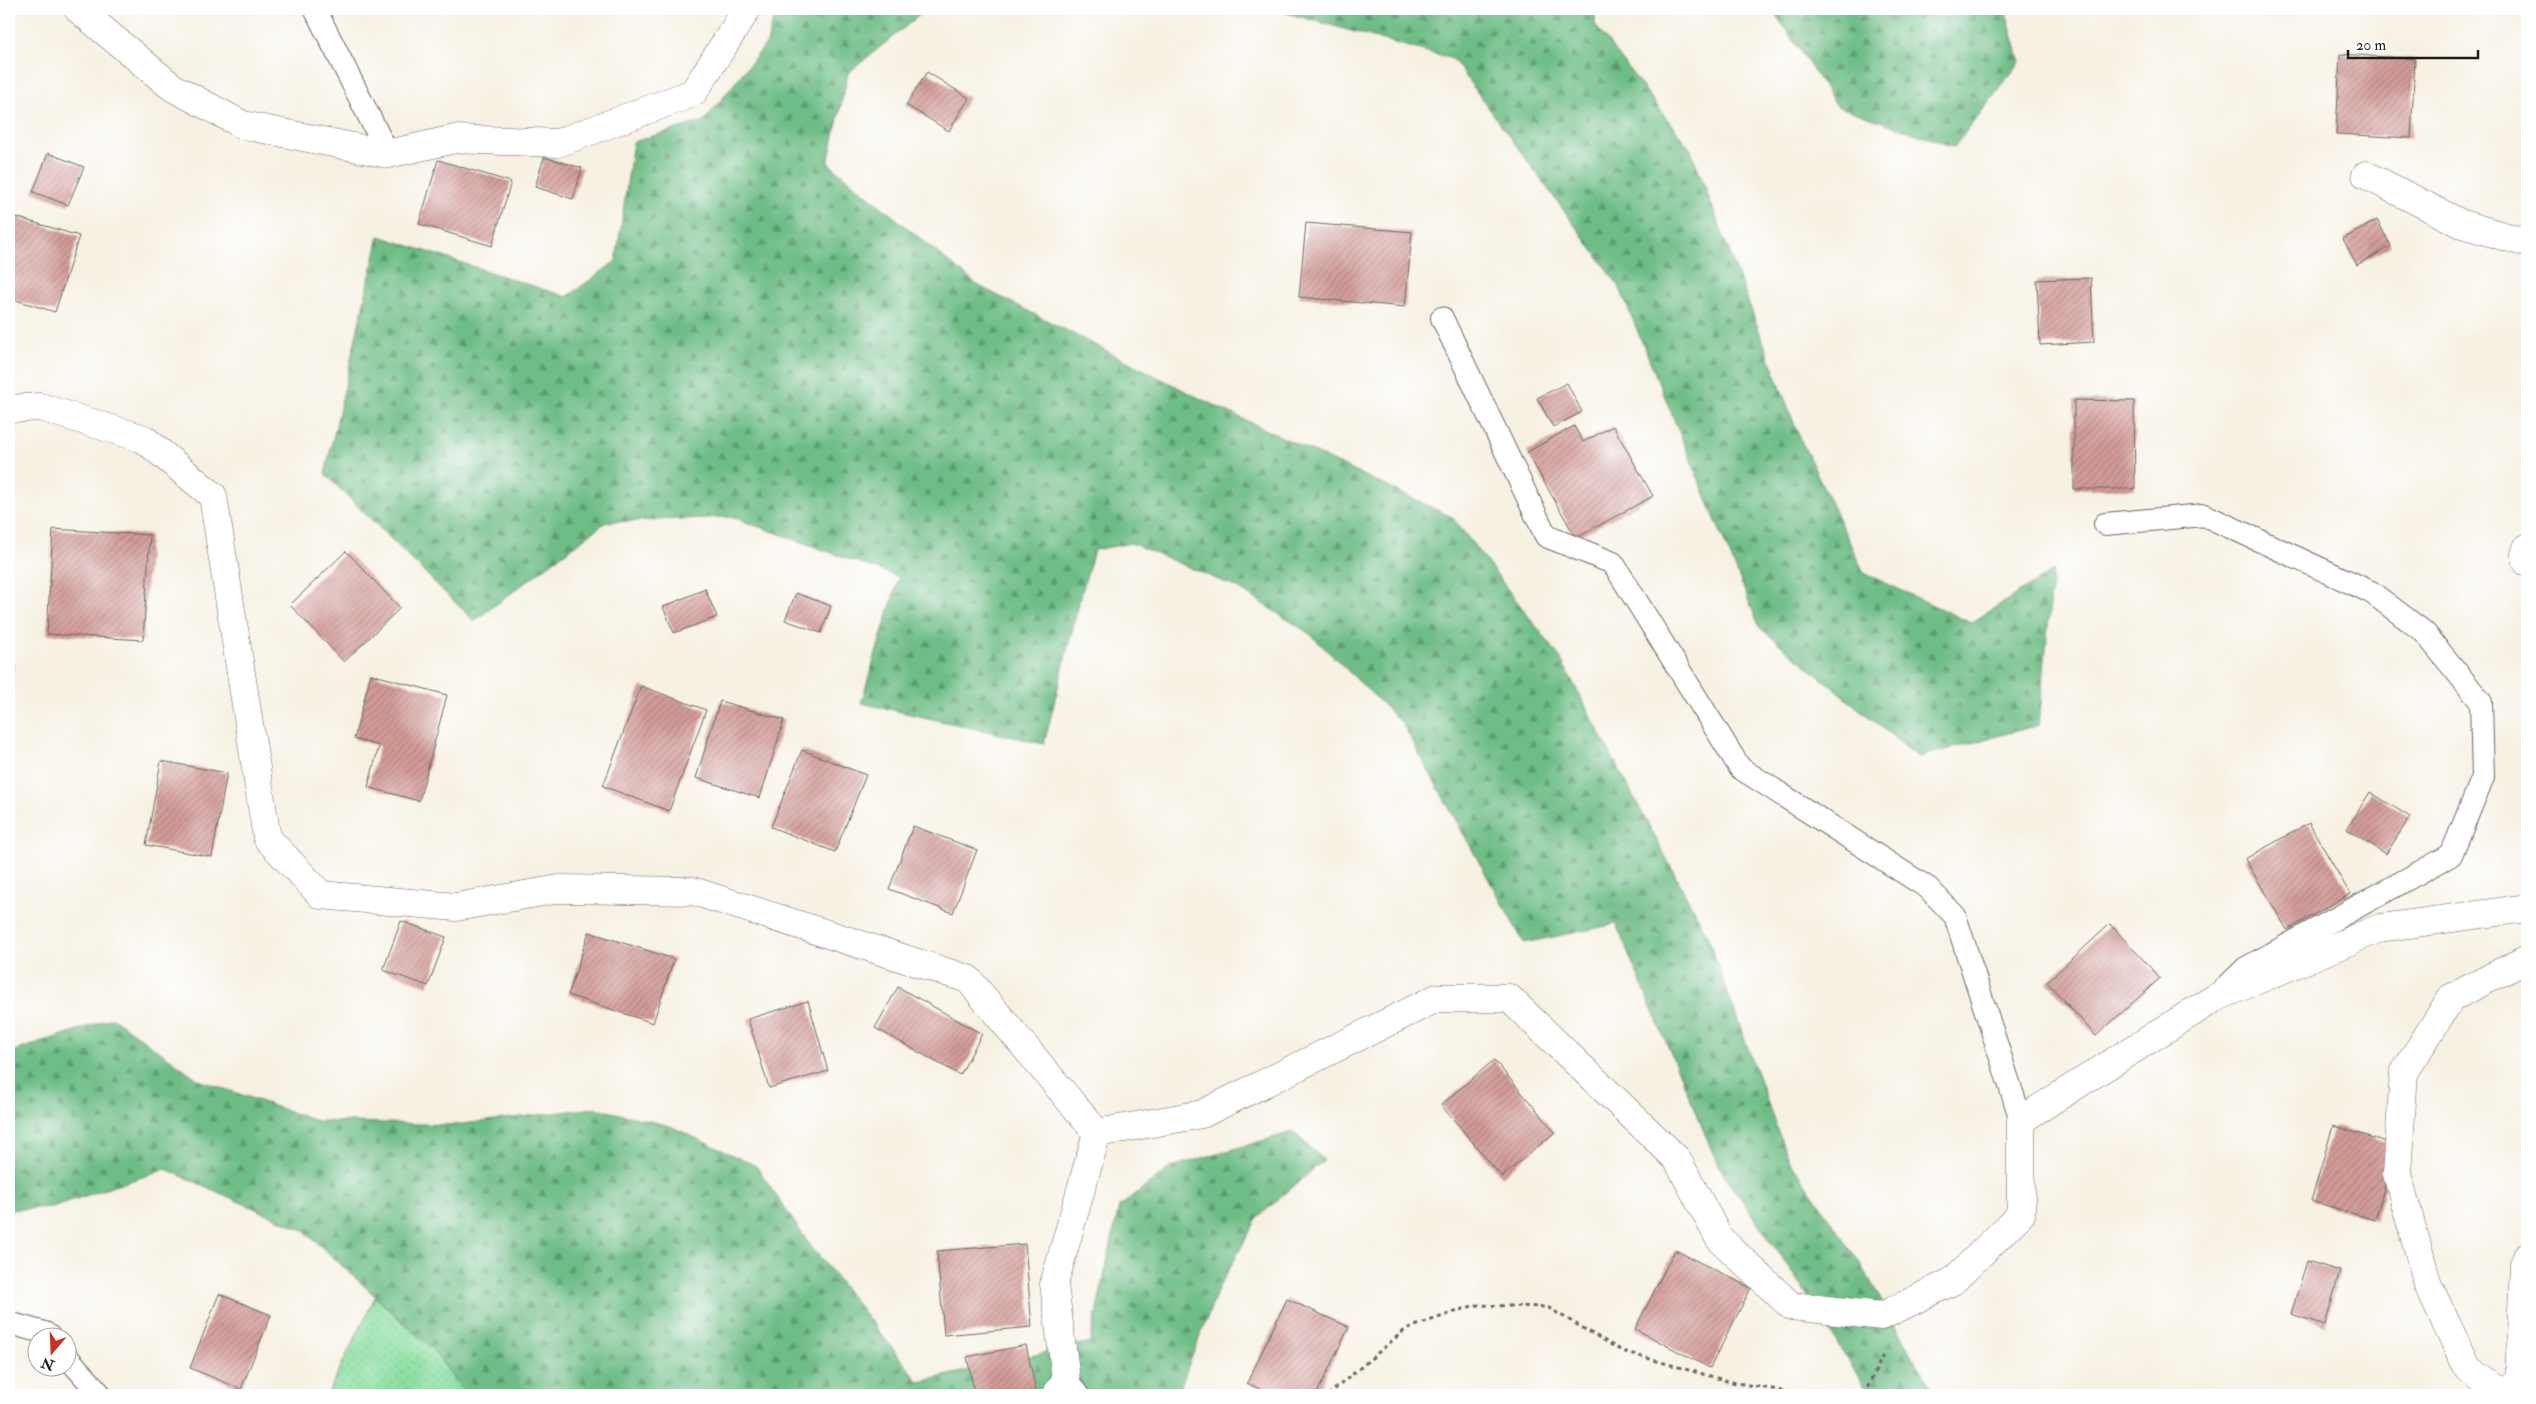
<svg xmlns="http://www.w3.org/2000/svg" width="2536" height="1404" font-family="'IM FELL Double Pica',serif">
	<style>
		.grass { fill: url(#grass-dots); stroke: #527d5e }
		.forest { fill: url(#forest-firs); stroke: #456c51 }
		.building { fill: url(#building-hatch) }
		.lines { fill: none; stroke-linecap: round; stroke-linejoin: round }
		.service-casing { stroke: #696762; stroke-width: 24 }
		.minor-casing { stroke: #696762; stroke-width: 29 }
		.path { stroke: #696762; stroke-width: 3; stroke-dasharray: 4 4; stroke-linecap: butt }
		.service { stroke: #fff; stroke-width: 22 }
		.minor { stroke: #fff; stroke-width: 28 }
	</style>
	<defs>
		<pattern id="grass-dots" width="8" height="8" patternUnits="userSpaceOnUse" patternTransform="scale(1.25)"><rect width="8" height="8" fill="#89dea0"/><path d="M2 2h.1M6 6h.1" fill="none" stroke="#76be89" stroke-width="1.8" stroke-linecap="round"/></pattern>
		<pattern id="forest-firs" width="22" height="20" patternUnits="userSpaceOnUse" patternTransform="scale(1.25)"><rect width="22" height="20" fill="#6ebd86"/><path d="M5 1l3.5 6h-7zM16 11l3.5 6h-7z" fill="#5a996d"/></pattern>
		<pattern id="building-hatch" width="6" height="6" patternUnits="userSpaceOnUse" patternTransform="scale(1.25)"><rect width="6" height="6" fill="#d39c99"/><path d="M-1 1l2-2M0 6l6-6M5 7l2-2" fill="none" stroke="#aa7e7c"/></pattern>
	</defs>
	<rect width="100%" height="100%" fill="#fff"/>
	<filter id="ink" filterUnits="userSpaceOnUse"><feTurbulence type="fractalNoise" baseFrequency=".02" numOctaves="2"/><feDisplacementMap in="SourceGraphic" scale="10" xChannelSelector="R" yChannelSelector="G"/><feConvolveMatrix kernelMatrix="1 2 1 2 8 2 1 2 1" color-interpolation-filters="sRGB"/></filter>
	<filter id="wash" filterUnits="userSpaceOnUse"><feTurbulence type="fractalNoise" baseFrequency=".0096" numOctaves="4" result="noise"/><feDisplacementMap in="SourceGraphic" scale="20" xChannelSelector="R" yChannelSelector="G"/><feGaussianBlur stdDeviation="1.12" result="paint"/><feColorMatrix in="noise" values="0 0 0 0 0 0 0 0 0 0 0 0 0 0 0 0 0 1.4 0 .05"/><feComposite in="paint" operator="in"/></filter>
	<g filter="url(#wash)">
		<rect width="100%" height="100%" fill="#f7f1e3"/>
		<path class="grass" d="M375 1297 433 1349 466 1395H327Z"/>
		<path class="forest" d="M776 9H927L848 73 828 163 977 285 1207 402 1452 517 1559 656 1707 935 1788 1159 1862 1266 1912 1356 1936 1395H1870L1800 1284 1719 1167 1616 924 1524 943 1402 723 1310 634 1238 588 1131 543 1094 550 1081 595 1044 744 861 703 899 577 732 517 606 522 474 621 325 474 379 236 567 297 616 261 633 142 704 121 767 43Z
			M1272 9H1595V25L1691 150 1798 434 1864 573 1971 623 2053 571 2039 725 1918 757 1760 628 1619 286 1453 59Z
			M1772 9H2005L2020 62 1954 147 1837 106Z
			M113 1018 199 1080 317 1121 454 1125 595 1108 670 1126 756 1166 807 1241 919 1382 1090 1342 1119 1207 1171 1167 1293 1132 1324 1160 1258 1217 1219 1287 1177 1395H466L433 1349 303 1230 166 1169 52 1207 9 1210V1053Z"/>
		<g id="blocks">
			<path class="building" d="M2340 54 2415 59 2411 138 2336 134Z
				M927 72 969 98 949 131 906 105Z
				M48 153 84 167 68 205 33 192Z
				M544 157 582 168 573 199 535 187Z
				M438 160 511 182 492 246 419 224Z
				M9 215 79 236 55 312 9 298Z
				M2377 220 2391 246 2357 265 2343 239Z
				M1306 223 1412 232 1405 307 1299 297Z
				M2091 278 2094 342 2040 345 2037 280Z
				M1567 383 1582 412 1553 427 1537 398Z
				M2074 400 2134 401 2135 489H2074Z
				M1574 426 1583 442 1613 426 1653 496 1576 538 1527 452Z
				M53 529 150 535 143 640 47 634Z
				M346 551 400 608 344 662 290 605Z
				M705 589 717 617 674 633 663 607Z
				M796 593 831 606 821 633 785 620Z
				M9 663 14 664 10 688H9Z
				M371 674 447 695 419 801 368 787 379 746 354 739Z
				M641 686 706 710 669 811 603 786Z
				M720 701 784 720 760 798 696 778Z
				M802 750 866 775 835 852 771 827Z
				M161 761 227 773 212 857 146 845Z
				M2370 792 2410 817 2386 854 2347 829Z
				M2309 823 2350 894 2287 930 2245 859Z
				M913 826 977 850 953 913 889 889Z
				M401 921 446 937 428 986 383 970Z
				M2110 924 2160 978 2096 1036 2047 982Z
				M589 932 674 959 653 1023 568 995Z
				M898 987 982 1034 960 1075 875 1028Z
				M808 1001 828 1071 769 1088 748 1019Z
				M1494 1060 1555 1132 1502 1177 1441 1105Z
				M2333 1126 2397 1145 2375 1220 2311 1201Z
				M1025 1244 1032 1327 944 1335 937 1251Z
				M1675 1250 1751 1288 1710 1368 1635 1329Z
				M2307 1261 2340 1271 2325 1325 2291 1314Z
				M219 1294 271 1315 241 1389 190 1368Z
				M1287 1299 1349 1327 1316 1395H1273L1247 1383Z
				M1026 1345 1037 1395H975L967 1357Z"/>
		</g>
	</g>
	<g filter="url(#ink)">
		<use href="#blocks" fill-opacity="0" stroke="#696762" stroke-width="1"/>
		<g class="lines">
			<defs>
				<path id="service" d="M315 9 388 154
					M1442 318 1546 536 1613 563 1740 768 1928 888 1955 916 2021 1120
					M2105 524 2204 515 2371 592 2424 632 2481 702 2483 777 2451 855 2246 968 2221 992
					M9 1323 45 1333 49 1336
					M68 1358 101 1395
					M1066 1380 1078 1395"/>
				<path id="minor" d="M78 9 172 87 243 125 388 154 455 139 558 143 693 93 747 9
					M2366 175 2462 224 2527 243
					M9 409 40 407 144 439 213 496 267 838 321 895 456 907 559 889 693 891 968 979 1097 1133 1202 1114 1437 998H1509L1677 1159 1719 1238 1791 1306 1882 1316 1953 1281 2021 1214V1120L2215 998 2380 928 2527 908
					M2527 548 2525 554 2527 562
					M2527 959 2451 998 2404 1073 2397 1174 2428 1285 2468 1369 2501 1394 2519 1381 2524 1264 2527 1257
					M1056 1395 1066 1380 1054 1284 1097 1133"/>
			</defs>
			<use href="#service" class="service-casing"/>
			<use href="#minor" class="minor-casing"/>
			<path class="path" d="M1328 1395 1406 1329 1475 1305 1547 1307 1622 1351 1731 1382 1807 1395
				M1864 1395 1884 1353"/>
			<use href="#service" class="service"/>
			<use href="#minor" class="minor"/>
		</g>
	</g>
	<rect width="2536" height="1404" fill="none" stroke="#fff" stroke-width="30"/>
	<g transform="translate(52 1352) rotate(199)"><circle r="24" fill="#ffffff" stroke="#a4a4a4"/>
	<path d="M0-4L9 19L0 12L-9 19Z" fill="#c8321e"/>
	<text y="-8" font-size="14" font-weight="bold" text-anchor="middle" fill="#1c1c1c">N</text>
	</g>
	<path d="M2348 50v8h130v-8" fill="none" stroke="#1c1c1c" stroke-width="2.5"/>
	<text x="2356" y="50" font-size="15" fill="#1c1c1c" stroke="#ffffff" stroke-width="4" paint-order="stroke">20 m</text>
</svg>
